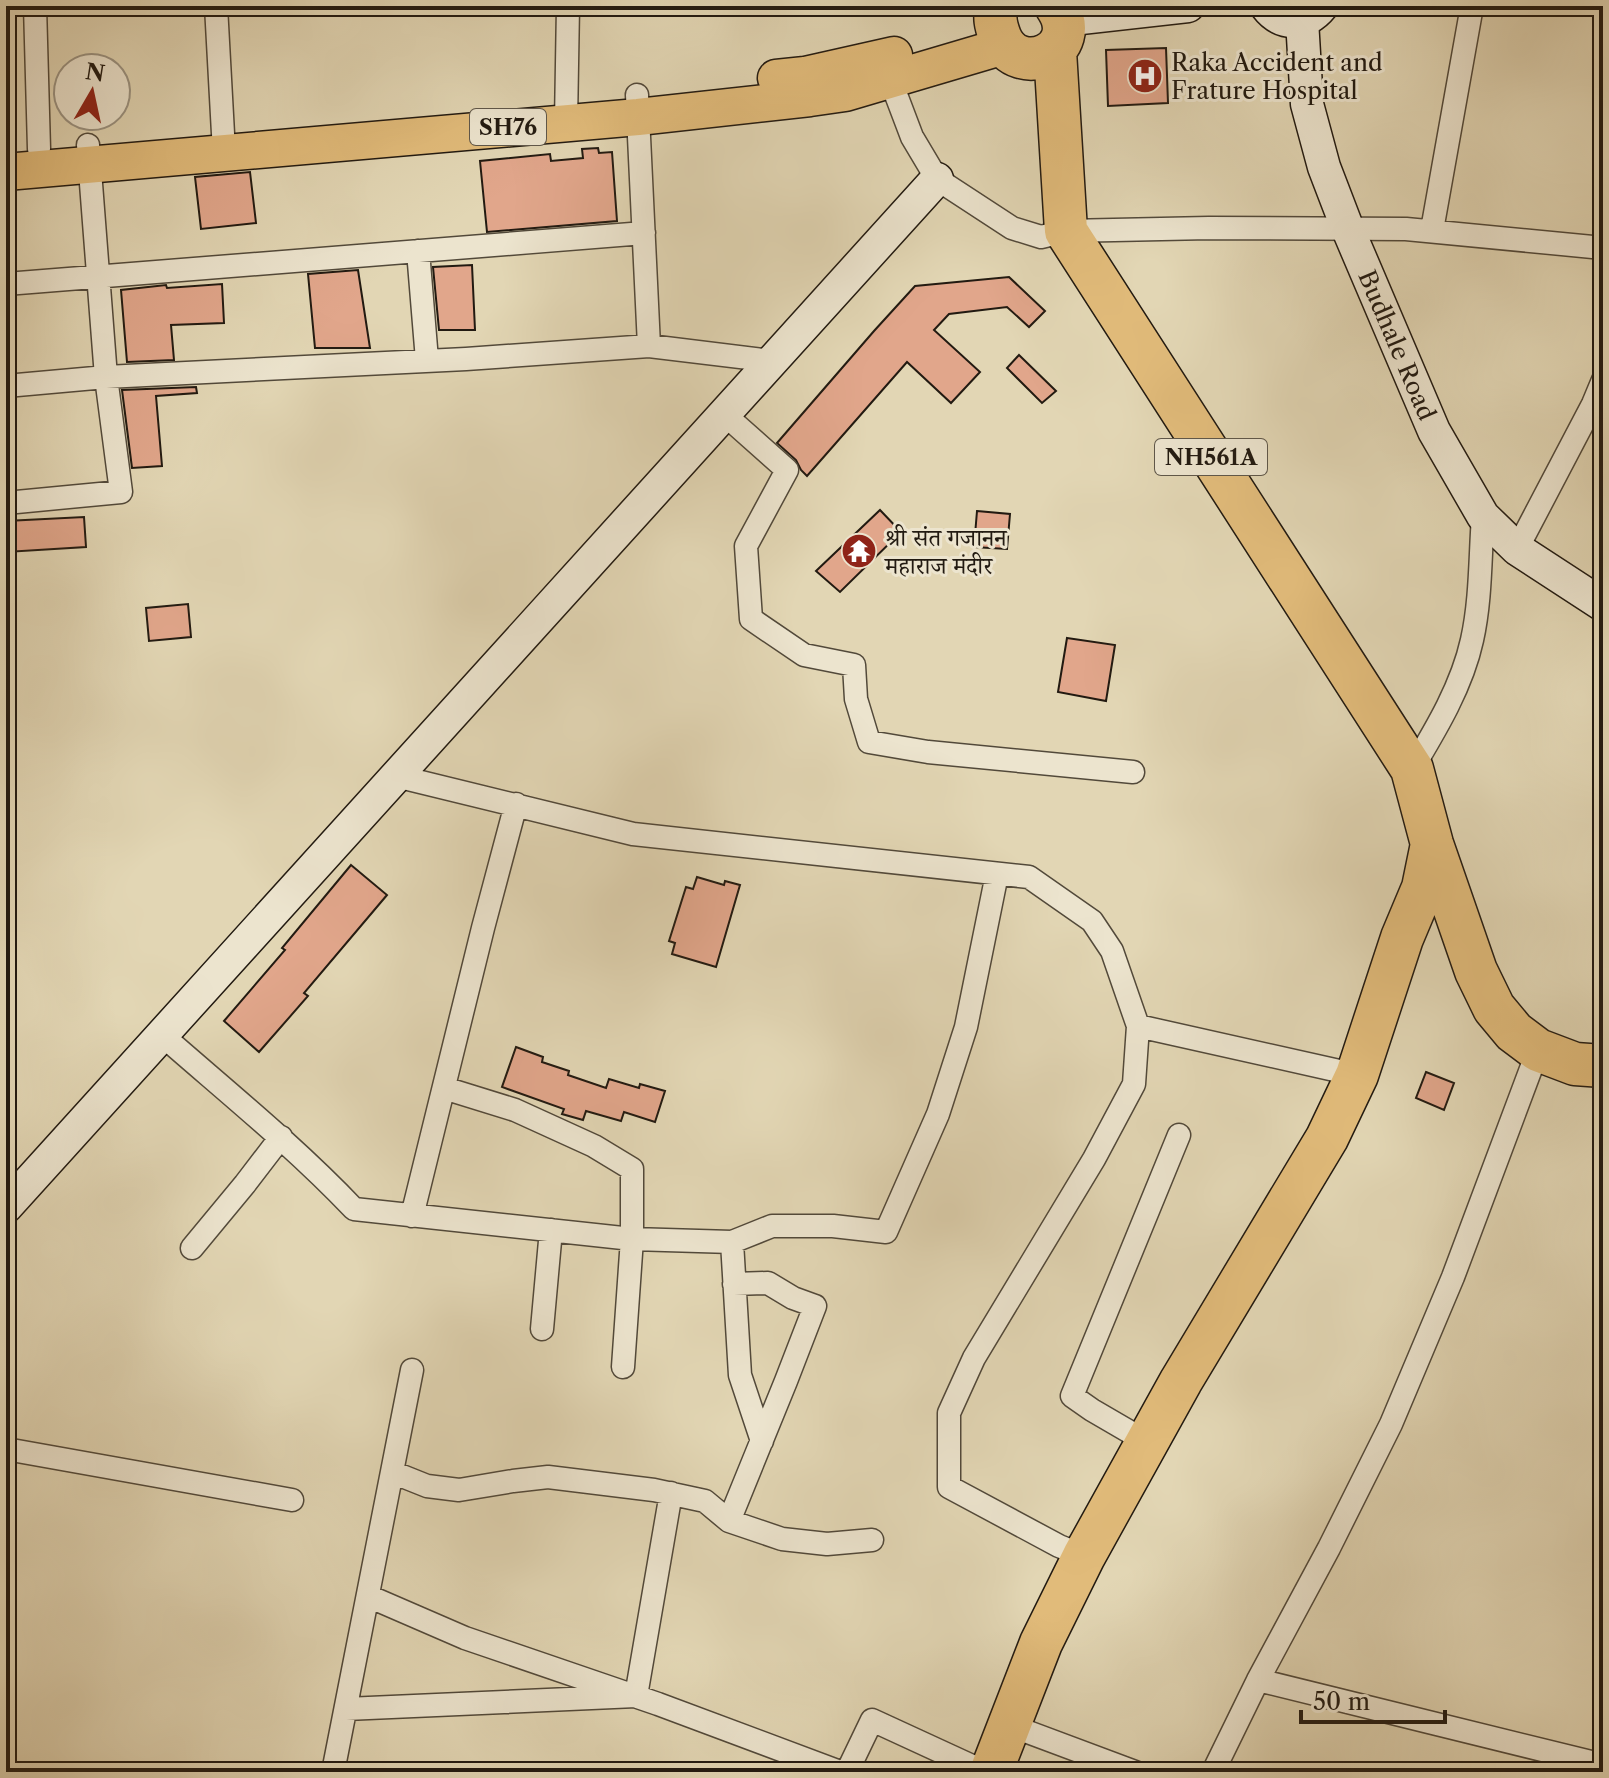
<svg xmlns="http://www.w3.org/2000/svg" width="1609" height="1778" font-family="'Libre Caslon Text','Noto Serif Devanagari',serif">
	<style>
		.building { fill: #e1a68b; stroke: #221a11; stroke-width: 2 }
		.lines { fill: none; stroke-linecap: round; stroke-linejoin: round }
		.street-casing { stroke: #52493a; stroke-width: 25 }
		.secondary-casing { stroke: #221a11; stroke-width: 35 }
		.primary-casing { stroke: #221a11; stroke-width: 39 }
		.highway-casing { stroke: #221a11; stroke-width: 45 }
		.street { stroke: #ece4ce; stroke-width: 22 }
		.secondary { stroke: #ece4ce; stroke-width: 32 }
		.primary { stroke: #e1bb7a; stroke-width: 36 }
		.highway { stroke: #e1bb7a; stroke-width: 42 }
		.labels { text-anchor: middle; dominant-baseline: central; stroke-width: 6; stroke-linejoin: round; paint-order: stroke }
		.shield { fill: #ece4ce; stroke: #5f574a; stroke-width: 2 }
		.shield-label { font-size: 22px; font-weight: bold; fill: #221a11 }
		.poi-label { font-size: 24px; fill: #221a11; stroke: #ece4ce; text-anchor: start }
		.street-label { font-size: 24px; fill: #221a11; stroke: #ece4ce }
	</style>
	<rect width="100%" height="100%" fill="#e2d6b4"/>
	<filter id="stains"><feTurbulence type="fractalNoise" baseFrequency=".0025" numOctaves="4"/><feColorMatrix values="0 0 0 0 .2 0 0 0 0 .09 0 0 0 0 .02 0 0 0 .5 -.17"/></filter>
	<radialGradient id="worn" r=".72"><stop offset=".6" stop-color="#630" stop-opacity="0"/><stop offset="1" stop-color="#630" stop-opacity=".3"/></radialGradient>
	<path class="building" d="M1166 48 1168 103 1108 106 1106 50Z
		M598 148 599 153 612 152 617 221 487 232 480 161 550 154 551 161 583 158 582 149Z
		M250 172 256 223 201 229 195 177Z
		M472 265 475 330H439L433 267Z
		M358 270 370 348H315L308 274Z
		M1009 277 1045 311 1029 327 1007 307 949 314 934 330 980 372 951 403 907 362 807 476 801 470 796 460 777 443 874 331 915 286Z
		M222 284 224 323 171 325 174 360 127 362 121 290 166 285 167 288Z
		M1019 355 1056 391 1042 403 1007 368Z
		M196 387 197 393 156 396 162 466 132 468 122 390Z
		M880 510 901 532 840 592 816 571Z
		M977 511 1010 514 1007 549 974 547Z
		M84 517 86 547 6 552V521Z
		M188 604 191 637 149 641 146 608Z
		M1067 638 1115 645 1106 701 1058 692Z
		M351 865 387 895 304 993 308 996 259 1052 224 1021 285 950 282 948Z
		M697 877 724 885 725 881 740 885 716 967 672 954 675 943 669 941 686 887 693 889Z
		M516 1047 543 1057 542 1062 569 1071 568 1075 606 1088 609 1079 639 1088 640 1084 665 1091 655 1122 624 1112 621 1121 586 1111 583 1120 562 1114 564 1109 502 1087Z
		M1426 1072 1454 1083 1444 1110 1416 1098Z"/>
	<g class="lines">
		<defs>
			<path id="street" d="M35 6 39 149
				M216 6 224 152
				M887 71 912 137 937 179 1012 228 1041 237 1066 231 1209 228 1406 229 1603 248
				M637 95 649 346
				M566 122 568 6
				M1432 230 1472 6
				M418 251 427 360
				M6 284 644 233
				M6 386 106 377 466 359 649 346 772 361
				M724 414 787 470 746 546 751 619 804 655 854 665 856 699 869 742 928 752 1133 772
				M6 503 121 492 106 377 88 145
				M1517 549 1593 404 1603 380
				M1412 769C1436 729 1462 686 1472 640 1481 600 1480 557 1483 516
				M396 776 633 834 1029 877 1092 921 1112 951 1138 1026 1357 1075
				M162 1035C227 1092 294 1146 354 1209L632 1239 732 1242 772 1226H833L886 1232 938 1114 966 1027 997 874
				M444 1088 515 1110 594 1146 632 1169V1239L623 1367
				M412 1216 483 928 516 804
				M732 1242 740 1375 762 1441
				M192 1248 245 1184 281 1137
				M542 1329 551 1230
				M1147 1442 1092 1410 1072 1396 1179 1135
				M6 1449 292 1500
				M392 1472 427 1486 459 1490 513 1481 548 1477 654 1490 705 1501 729 1521 782 1539 827 1544 872 1540
				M729 1521 786 1381 815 1306 793 1298 768 1283 734 1284
				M1084 1556 1059 1546 949 1487V1413L974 1358 1094 1159 1134 1084 1138 1026
				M368 1596 465 1638 658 1704 840 1772
				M1258 1680 1603 1765
				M346 1709 636 1696 671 1493
				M1009 1725 1135 1772
				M333 1772 412 1370
				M847 1772 872 1720 985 1772
				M1213 1772 1258 1680 1329 1548 1391 1424 1453 1277 1538 1050"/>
			<g id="secondary">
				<path d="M1266 6C1281 26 1306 26 1322 6"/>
				<path d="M1063 20 1188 6"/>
				<path id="s1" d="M1302 20 1307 104 1324 167 1347 227 1434 431 1483 516 1517 549 1603 605"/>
				<path d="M6 1207 937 179"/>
			</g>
			<path id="primary" d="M776 78 805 75 894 55
				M6 172 638 117 810 98 845 93 1004 46"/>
			<path id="highway" d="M998 6C993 16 996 26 1000 37 1018 81 1087 51 1056 6
				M1055 51 1066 231 1412 769 1432 844 1476 971 1494 1008 1514 1032 1538 1050 1575 1064 1603 1066
				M991 1772 1041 1643 1084 1556 1181 1381 1327 1138 1357 1075 1402 938 1423 888 1432 844"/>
		</defs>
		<use href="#street" class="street-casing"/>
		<use href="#secondary" class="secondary-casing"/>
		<use href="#primary" class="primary-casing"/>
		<use href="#highway" class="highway-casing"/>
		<use href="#street" class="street"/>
		<use href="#secondary" class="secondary"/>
		<use href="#primary" class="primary"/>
		<use href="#highway" class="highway"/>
	</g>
	<defs>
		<symbol id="hospital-disc" viewBox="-11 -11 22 22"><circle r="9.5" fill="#8f2418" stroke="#ece4ce"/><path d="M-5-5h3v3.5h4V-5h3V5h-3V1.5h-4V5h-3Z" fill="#fff"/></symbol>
		<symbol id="temple-disc" viewBox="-11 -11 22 22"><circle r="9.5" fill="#8f2418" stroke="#ece4ce"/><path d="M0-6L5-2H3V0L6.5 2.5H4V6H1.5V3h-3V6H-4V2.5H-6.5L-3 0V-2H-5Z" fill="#fff"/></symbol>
	</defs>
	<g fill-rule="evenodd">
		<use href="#hospital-disc" x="1125" y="56" width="40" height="40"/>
		<use href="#temple-disc" x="839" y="531" width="40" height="40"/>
	</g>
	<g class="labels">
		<g class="shield">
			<rect x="470" y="109" width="76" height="36" rx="6"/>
			<rect x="1155" y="439" width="112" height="36" rx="6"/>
		</g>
		<g class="shield-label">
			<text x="508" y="127">SH76</text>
			<text x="1211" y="457">NH561A</text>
		</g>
		<g class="poi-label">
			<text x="1171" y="62">Raka Accident and<tspan x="1171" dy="28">Frature Hospital</tspan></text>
			<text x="885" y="537">श्री संंत गजानन<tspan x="885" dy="28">महाराज मंदीर</tspan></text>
		</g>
		<g class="street-label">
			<text stroke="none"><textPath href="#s1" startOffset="342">Budhale Road</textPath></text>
		</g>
	</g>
	<rect width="1609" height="1778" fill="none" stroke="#e2d6b4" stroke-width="32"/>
	<rect x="8" y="8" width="1593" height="1762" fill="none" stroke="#221a11" stroke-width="4"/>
	<rect x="16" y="16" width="1577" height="1746" fill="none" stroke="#221a11" stroke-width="2"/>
	<g transform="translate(92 92) rotate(9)"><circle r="38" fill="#ece4ce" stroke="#9b9382" stroke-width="2"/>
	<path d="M0-6L14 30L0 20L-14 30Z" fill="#8f2418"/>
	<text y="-12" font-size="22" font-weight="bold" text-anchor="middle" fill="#221a11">N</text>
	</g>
	<path d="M1301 1710v12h144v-12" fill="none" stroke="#221a11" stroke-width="4"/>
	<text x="1313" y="1710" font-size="24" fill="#221a11" stroke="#ece4ce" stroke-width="6" paint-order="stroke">50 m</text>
	<rect width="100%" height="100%" filter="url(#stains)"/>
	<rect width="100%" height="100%" fill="url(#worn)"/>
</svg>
